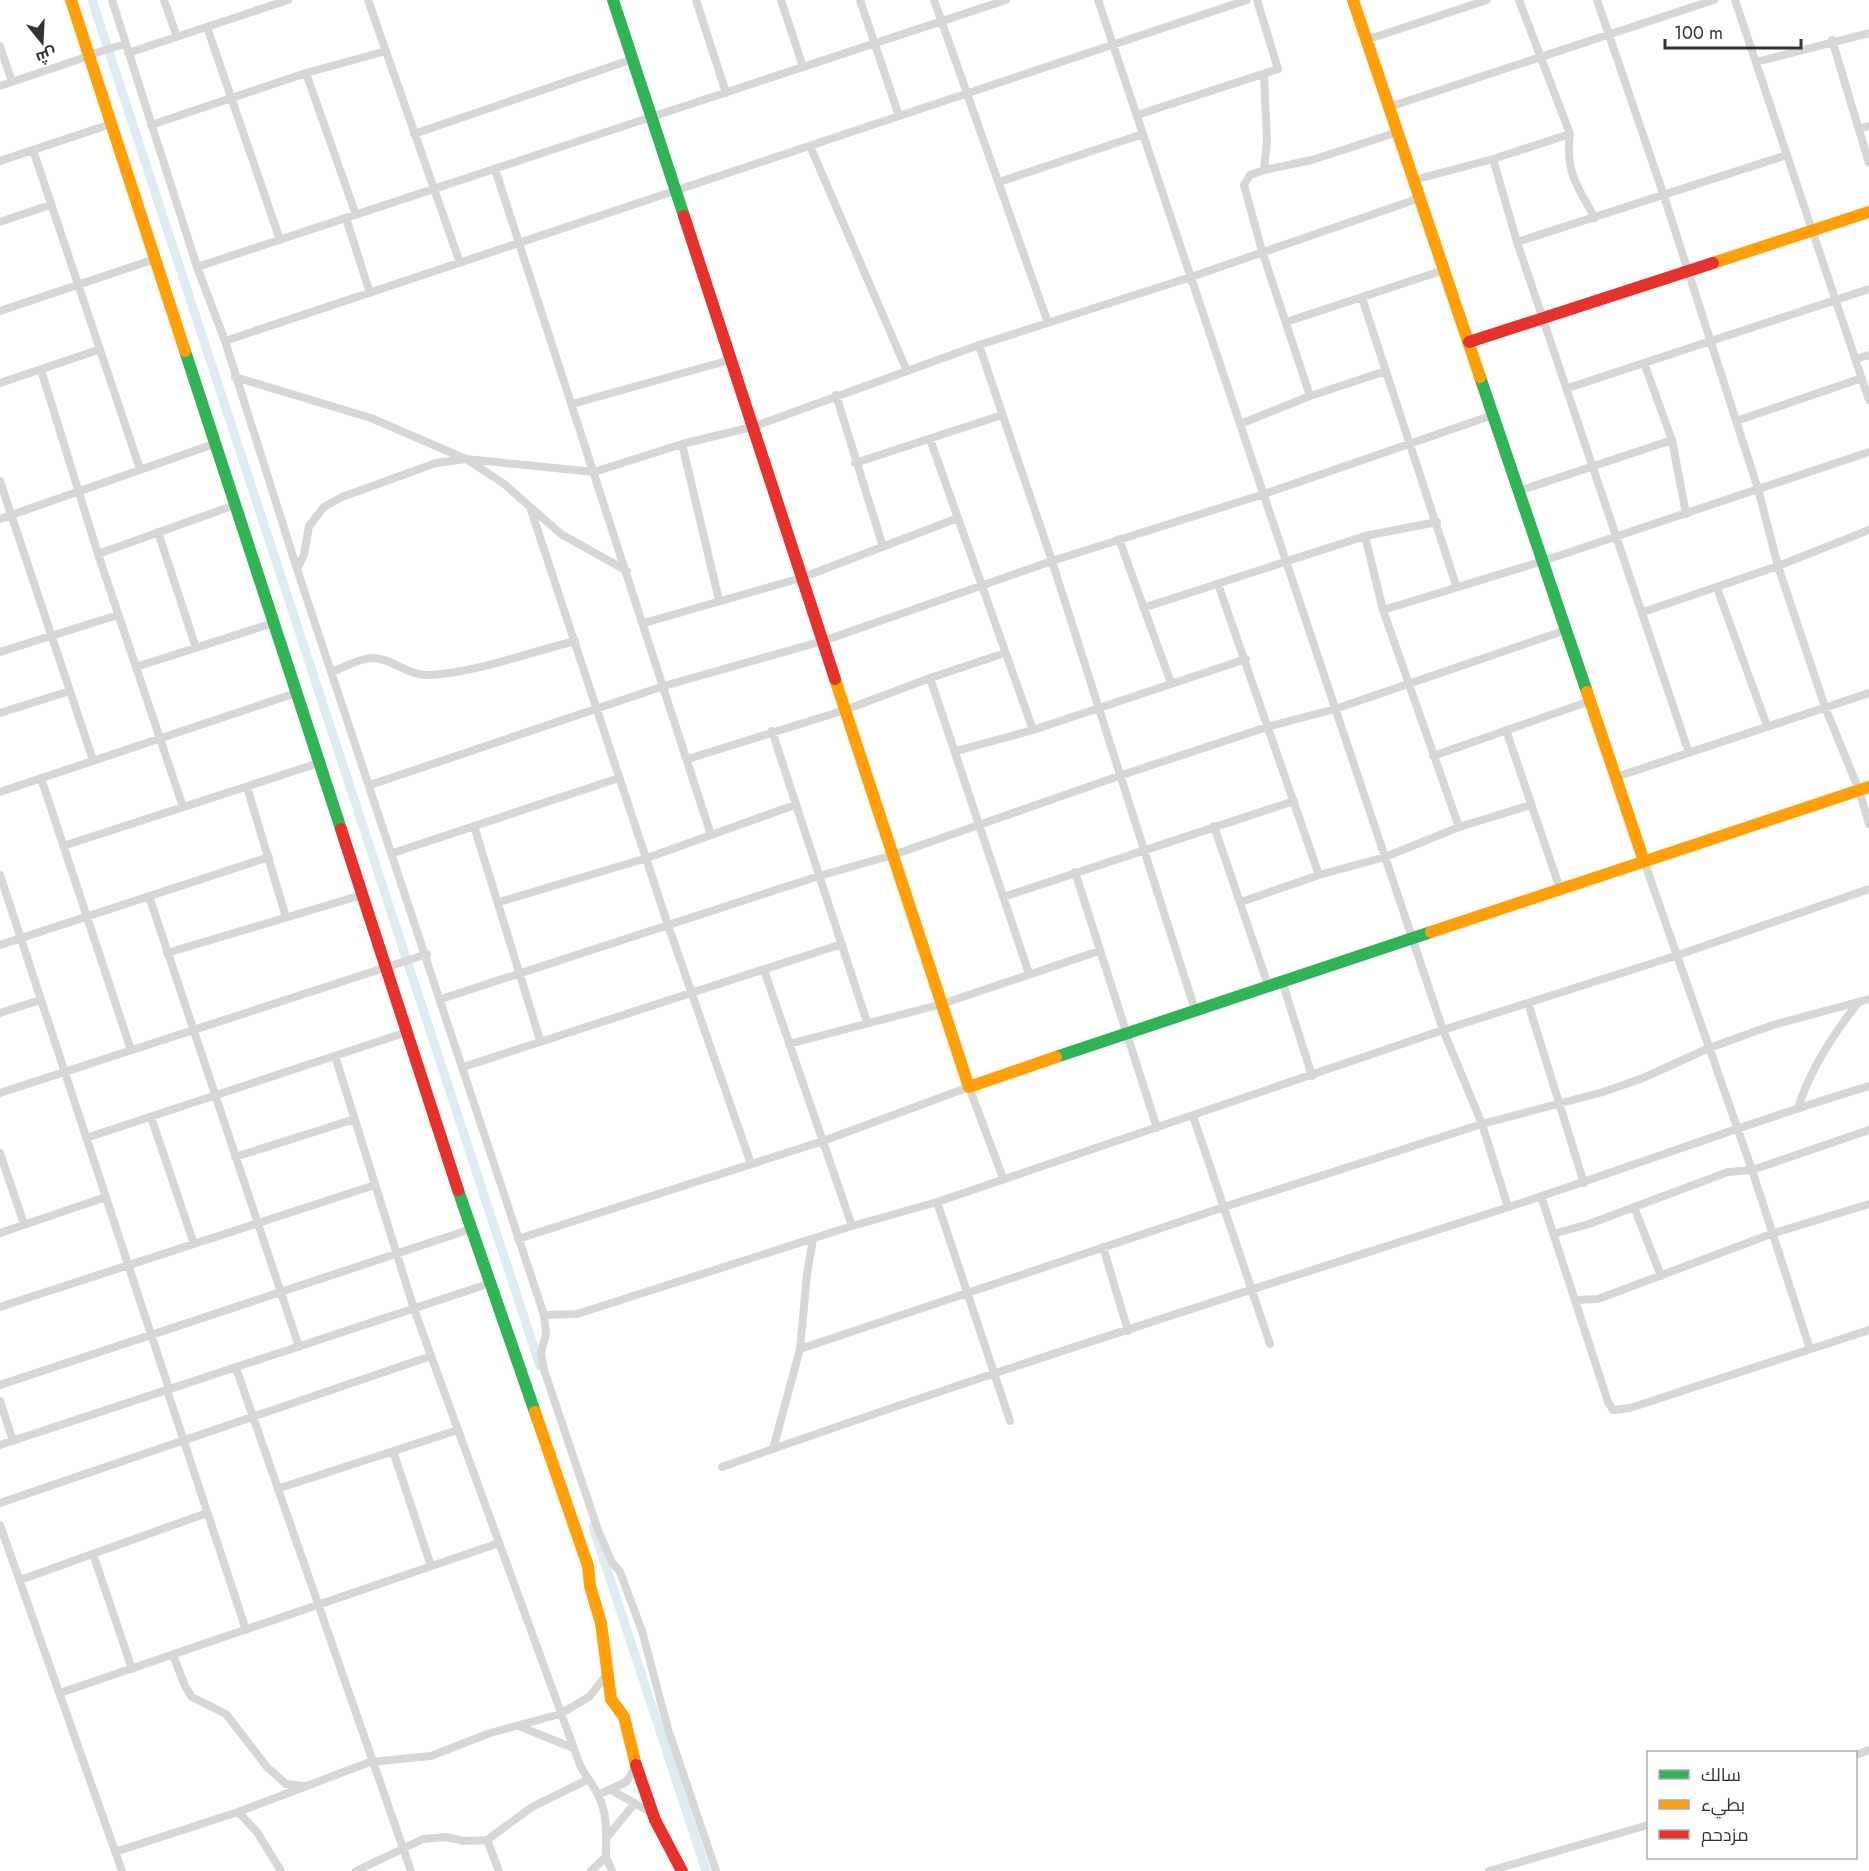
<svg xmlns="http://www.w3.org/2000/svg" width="1869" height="1871" font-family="Jost,Cairo,sans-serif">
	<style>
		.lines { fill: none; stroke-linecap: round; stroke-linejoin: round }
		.canal { stroke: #ddebf3; stroke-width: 9 }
		.street { stroke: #d7d7d7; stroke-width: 8 }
		.fast { stroke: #30b455; stroke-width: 12 }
		.slow { stroke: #ff9f0a; stroke-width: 12 }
		.jam { stroke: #e5322d; stroke-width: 12 }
	</style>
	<rect width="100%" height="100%" fill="#fff"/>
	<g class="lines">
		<path class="canal" d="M92 0 540 1366
			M593 1527 706 1871"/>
		<path class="street" d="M112 0 197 267 225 341 297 569 544 1315 546 1334 541 1353 544 1370 598 1530 612 1562 620 1572 642 1631 668 1729 716 1871
			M164 0 177 37
			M368 0 460 263
			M696 0 726 93
			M781 0 803 67
			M860 0 899 116
			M934 0 1048 323
			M1098 0 1443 1030 1482 1124 1508 1207
			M1519 0 1570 134C1565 170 1577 187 1595 218
			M1597 0 1663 193 1758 489 1778 566 1825 707 1859 790 1869 824
			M1735 0 1869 400
			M207 27 280 240
			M1366 40 1487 0
			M1832 40 1869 163
			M0 46 12 82
			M128 53 288 0
			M89 55 125 44
			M1756 62 1869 33
			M306 73 356 215
			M0 86 89 56
			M1389 107 1714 0
			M1137 115 1278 69 1257 0
			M151 125 306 73 386 51
			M1859 129 1869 126
			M414 134 633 59
			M810 146 907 371
			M33 150 140 469
			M1493 159 1517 242 1689 753
			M0 161 111 124
			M495 169 711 835
			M1264 170 1267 141 1264 75
			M1414 180 1493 159 1570 134
			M999 182 1143 134
			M346 218 370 293
			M0 222 50 205
			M1517 242 1787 155
			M197 267 1006 0
			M1362 298 1456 585
			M0 311 155 259
			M1286 322 1444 270
			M225 341 1247 0
			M979 345 1052 561 1195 1010
			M1855 359 1869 355
			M1644 363 1672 440 1686 514
			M41 370 98 554 183 807
			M235 377 371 418 466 459 503 483 561 534 627 571
			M0 383 98 350
			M1568 388 1869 289
			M836 395 883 547
			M1310 396 1262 251 1244 185 1250 175 1264 170 1312 160 1398 132
			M572 404 730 360
			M1736 421 1862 378
			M1240 424 1310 396 1386 371
			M930 439 1033 730
			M682 444 719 600
			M855 463 1002 415
			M0 481 93 760
			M1519 491 1672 440
			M530 507 668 925 751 1164
			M0 519 214 444
			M158 532 196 648
			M1365 536 1383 610 1459 827
			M1119 539 1171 683
			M98 554 235 505
			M297 569 304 555 309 526 324 507 342 497 436 463 466 459 594 472 682 444 752 427 979 345 1191 277 1420 198
			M1218 584 1319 875
			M1717 588 1767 726
			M1143 608 1365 536 1437 522
			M1383 610 1543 561 1869 452
			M1643 612 1778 566 1869 530
			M644 623 801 578 958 518
			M0 652 118 615
			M136 667 273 623
			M332 672C344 667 359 659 371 658 394 658 407 677 432 675 480 671 528 653 575 641
			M930 678 1029 974
			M0 713 70 691
			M1506 730 1560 889
			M772 731 867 1022
			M956 751 1033 730 1246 659
			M1433 756 1590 701
			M688 759 845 710 930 678 1005 653
			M1616 777 1869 693
			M41 778 131 1050
			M370 785 664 686 823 641 1052 561 1264 494 1493 415
			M247 787 286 917
			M0 792 296 693
			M474 826 540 1040
			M1214 826 1268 985
			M63 846 319 763
			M393 853 619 778
			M1644 861 1752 1170 1810 1349
			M1075 872 1157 1128
			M0 875 169 1389
			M149 896 299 1347
			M1003 897 1294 801
			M499 902 647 858 795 805
			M1241 902 1319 875 1385 857 1459 827 1531 805
			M0 945 269 857
			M167 953 362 895
			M764 970 852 1226
			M1282 981 1312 1076
			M441 999 819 876 893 855 1119 776 1267 727 1335 709 1566 630
			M1528 1003 1584 1183
			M0 1013 40 1000
			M789 1044 942 1004 1099 951
			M335 1056 414 1309 580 1765C585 1776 594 1785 599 1797 608 1816 606 1836 606 1857L591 1871
			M463 1067 842 944
			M0 1093 427 954
			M1798 1108C1810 1070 1834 1033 1858 1003
			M1193 1116 1270 1344
			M151 1117 194 1244
			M86 1138 407 1032
			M0 1153 24 1224
			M235 1157 355 1119
			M1541 1196 1608 1402 1613 1410 1630 1408 1869 1330
			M937 1202 1010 1421
			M1634 1207 1661 1276
			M0 1233 106 1197
			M1553 1234 1589 1224 1728 1172 1752 1170 1869 1130
			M518 1239 823 1141 969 1087 1003 1178
			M1103 1247 1128 1331
			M1576 1300 1598 1299 1771 1234 1869 1204
			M0 1307 375 1185
			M544 1315 577 1314 852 1226 937 1202 1443 1030 1675 956 1869 889
			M800 1349 1224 1207 1482 1124 1603 1092 1643 1078 1709 1048 1773 1025 1869 999
			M236 1368 411 1871
			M0 1385 471 1229
			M167 1390 246 1630
			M0 1401 13 1441
			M0 1445 491 1283
			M773 1449 800 1349 807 1274 813 1239
			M393 1451 431 1566
			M722 1467C983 1374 1248 1291 1512 1206 1631 1167 1749 1122 1869 1086
			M280 1488 458 1430
			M0 1503 431 1356
			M0 1525 122 1871
			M93 1554 132 1669
			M20 1580 207 1513
			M173 1655 185 1686 192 1697 226 1714 267 1767 286 1784 304 1786
			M60 1693 499 1543
			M521 1727 573 1748
			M1856 1755 1869 1750
			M611 1790 652 1813
			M598 1795 626 1782 636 1767
			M238 1812 257 1832 281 1871
			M607 1837 635 1803
			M487 1840 499 1871
			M115 1852 238 1812 370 1762 431 1756 490 1733 560 1714 589 1697 608 1673
			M606 1857 612 1871
			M356 1871 423 1839 446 1837 464 1841 487 1840 532 1807 587 1780
			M1489 1871 1648 1825"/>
		<path class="fast" d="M613 0 684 216
			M185 351 341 829
			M1480 377 1587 692
			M1056 1057 1431 932
			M458 1190 535 1412"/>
		<path class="slow" d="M71 0 185 351
			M1353 0 1480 377
			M1713 263 1869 212
			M835 679 969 1087 1056 1057
			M1587 692 1644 861
			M1431 932 1869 787
			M535 1412 588 1566 590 1586 601 1623 611 1699 624 1717 636 1765"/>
		<path class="jam" d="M684 216 835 679
			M1469 342 1713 263
			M341 829 458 1190
			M636 1765 655 1820 682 1871"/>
	</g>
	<rect x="1647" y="1751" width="210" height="108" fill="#ffffff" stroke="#adadad" stroke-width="1.5"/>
	<rect x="1659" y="1770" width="30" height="9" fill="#30b455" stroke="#adadad" stroke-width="1.5"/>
	<text x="1701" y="1781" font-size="18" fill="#333333">سالك</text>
	<rect x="1659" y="1800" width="30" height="9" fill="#ff9f0a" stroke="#adadad" stroke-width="1.5"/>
	<text x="1701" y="1811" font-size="18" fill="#333333">بطيء</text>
	<rect x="1659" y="1830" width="30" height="9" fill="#e5322d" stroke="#adadad" stroke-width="1.5"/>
	<text x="1701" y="1841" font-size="18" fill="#333333">مزدحم</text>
	<g transform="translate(42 42) rotate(162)" stroke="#ffffff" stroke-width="4.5" paint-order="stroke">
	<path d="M0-4.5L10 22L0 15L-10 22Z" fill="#333333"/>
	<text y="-9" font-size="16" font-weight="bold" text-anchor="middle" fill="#333333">ش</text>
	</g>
	<path d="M1665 39v9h136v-9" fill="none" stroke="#333333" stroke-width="3"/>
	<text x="1674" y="39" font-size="18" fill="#333333" stroke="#ffffff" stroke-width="4.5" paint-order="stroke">100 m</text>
</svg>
